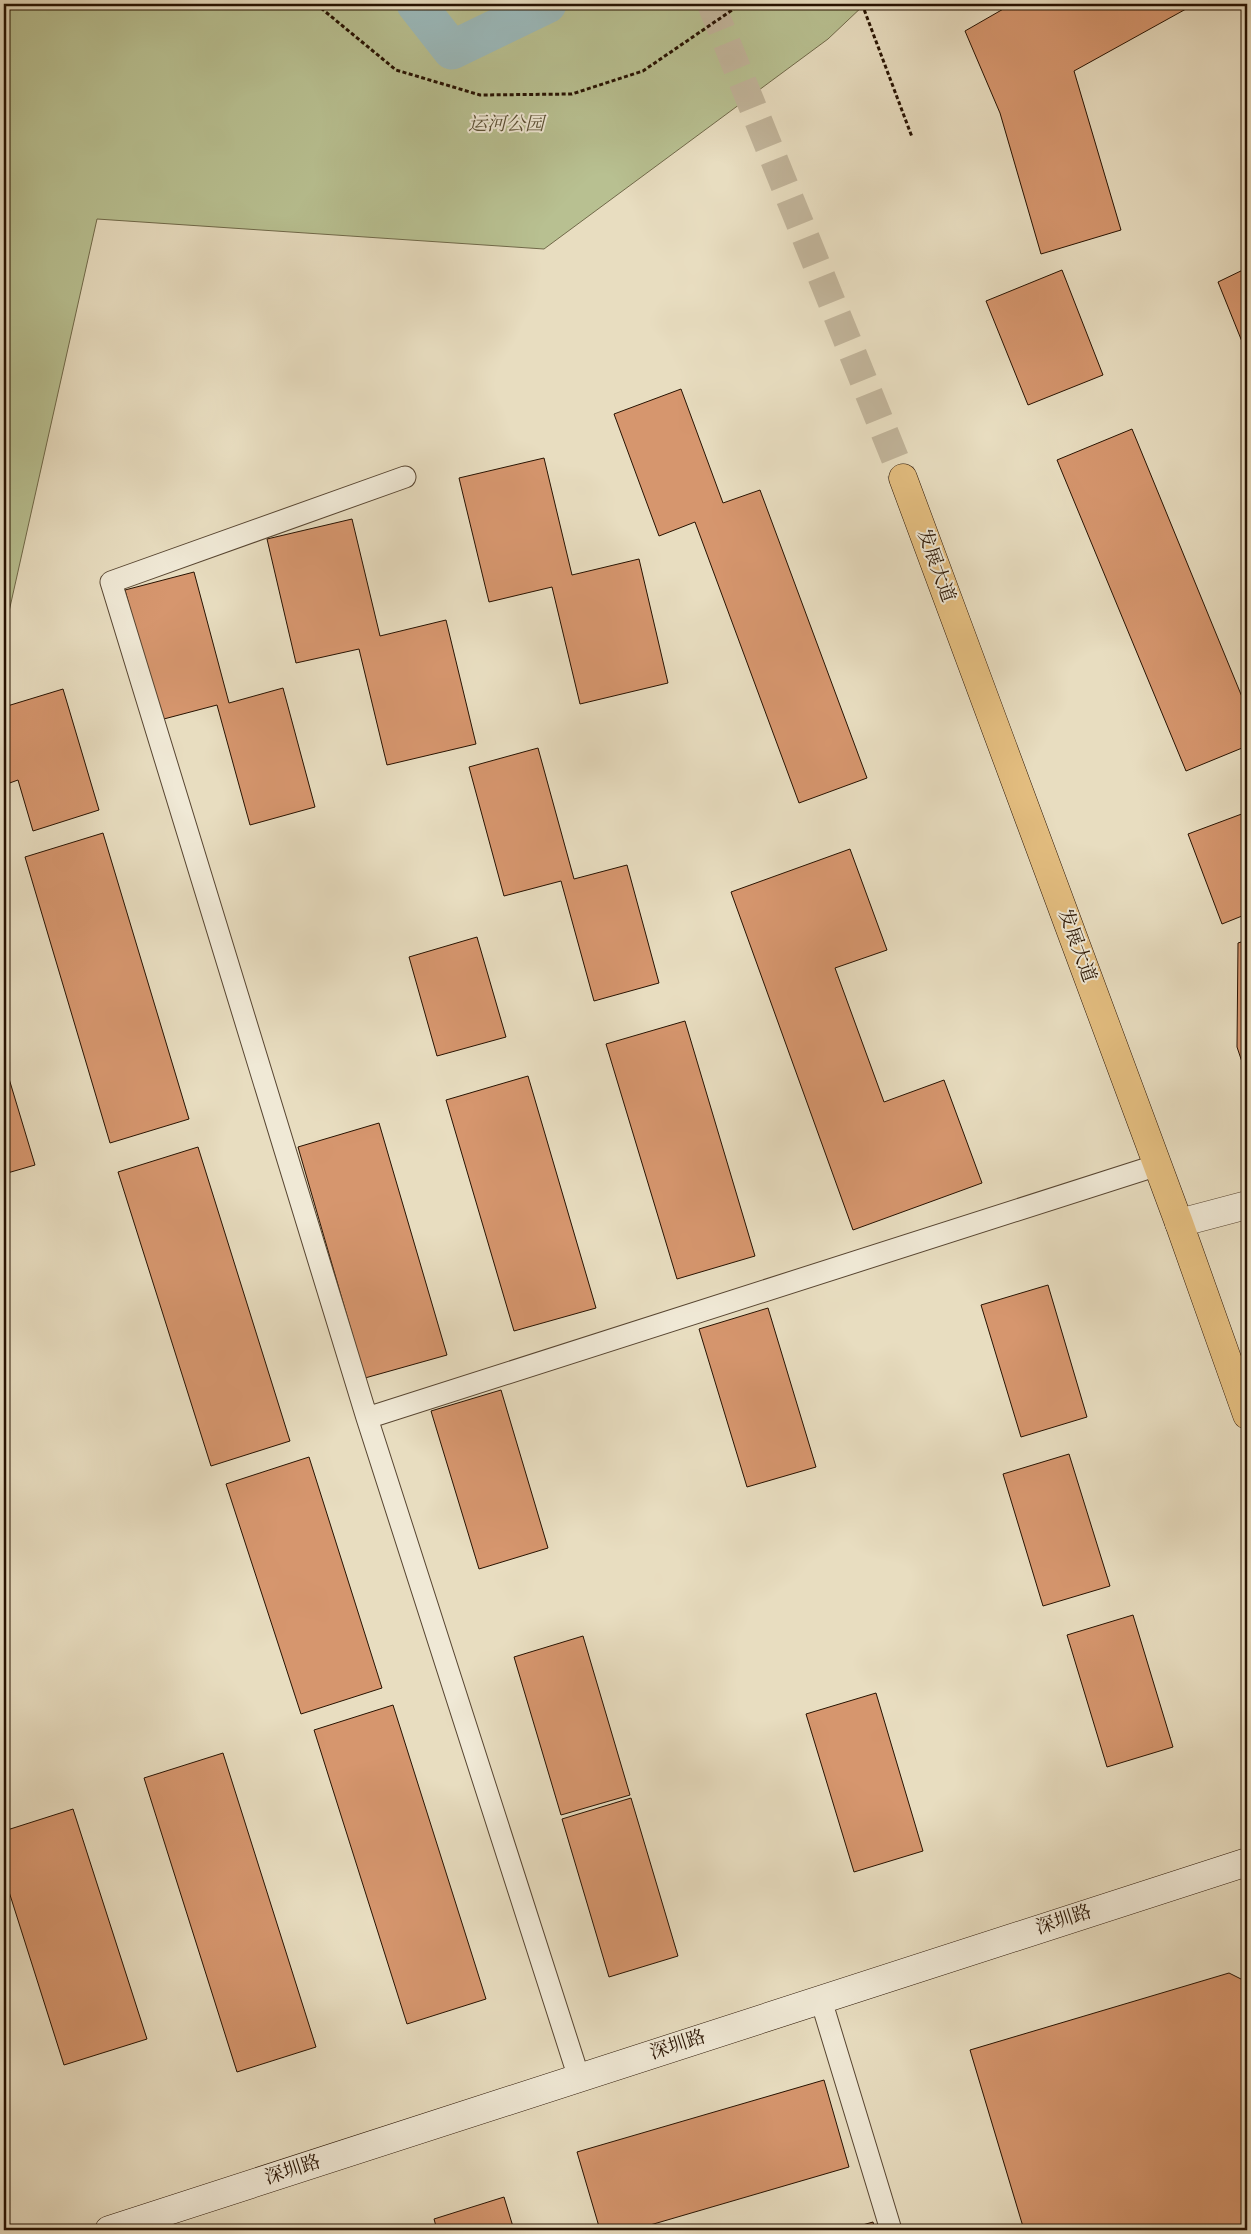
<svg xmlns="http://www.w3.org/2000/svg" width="1251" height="2234" font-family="'Sorts Mill Goudy','Noto Serif SC',serif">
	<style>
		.green { fill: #b8c091; stroke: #706949 }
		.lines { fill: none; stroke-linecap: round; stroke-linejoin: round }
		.canal { stroke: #9bbabc; stroke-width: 39 }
		.building { fill: #d6966e; stroke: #271201 }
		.primary-tunnel { stroke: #c1b49a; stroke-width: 28; stroke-dasharray: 28 14; stroke-linecap: butt }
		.lane-casing { stroke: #574531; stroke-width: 23 }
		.street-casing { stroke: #574531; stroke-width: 29 }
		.secondary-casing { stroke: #271201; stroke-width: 29 }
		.primary-casing { stroke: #271201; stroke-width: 29 }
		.path { stroke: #271201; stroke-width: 3; stroke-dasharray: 4 2.5; stroke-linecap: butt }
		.lane { stroke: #f0e9d6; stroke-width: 21 }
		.street { stroke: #f0e9d6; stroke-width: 28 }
		.secondary { stroke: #f0e9d6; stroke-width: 28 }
		.primary { stroke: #e4be80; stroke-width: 28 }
		.labels { text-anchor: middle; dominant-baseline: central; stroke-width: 4; stroke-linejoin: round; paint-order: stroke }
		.park-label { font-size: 19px; font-style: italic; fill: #5a4f33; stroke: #f0e9d6 }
		.street-label { font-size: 19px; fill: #271201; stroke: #f0e9d6 }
	</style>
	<rect width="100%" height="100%" fill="#e8ddc0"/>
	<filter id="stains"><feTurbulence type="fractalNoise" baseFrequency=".004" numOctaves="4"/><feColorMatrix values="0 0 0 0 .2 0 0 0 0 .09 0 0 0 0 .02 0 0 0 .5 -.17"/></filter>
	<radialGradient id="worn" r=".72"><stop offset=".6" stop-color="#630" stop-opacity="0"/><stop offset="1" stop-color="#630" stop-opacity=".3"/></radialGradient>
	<path class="green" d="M4 4H865L828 39 544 249 97 219 8 616 4 618Z"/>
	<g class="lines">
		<path class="canal" d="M416 4 452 50 547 4"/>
	</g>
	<path class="building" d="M1012 4H1195L1074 71 1121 230 1041 254 1000 113 965 31Z
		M1247 268V354L1218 282Z
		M1062 270 1103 375 1028 405 986 301Z
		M681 389 723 503 760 490 867 778 799 803 695 522 659 536 614 414Z
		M1132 429 1247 709V746L1186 771 1057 460Z
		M544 458 572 575 639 559 668 683 580 704 552 587 489 602 459 478Z
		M352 519 380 636 446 620 476 744 387 765 359 649 296 663 267 539Z
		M194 572 229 703 283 688 315 807 250 825 217 705 160 720 125 590Z
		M63 689 99 810 33 831 18 780 4 785V707Z
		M538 748 574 879 627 865 659 983 594 1001 561 881 504 896 469 767Z
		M1247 812V914L1222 924 1188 834Z
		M103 833 189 1119 110 1143 25 857Z
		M850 849 887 950 835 968 884 1102 944 1080 982 1183 853 1230 731 892Z
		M477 937 506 1037 437 1056 409 957Z
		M1247 940V1077L1237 1047 1238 943Z
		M685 1021 755 1256 677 1279 606 1044Z
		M4 1062 35 1165 4 1174Z
		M528 1076 596 1308 514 1331 446 1100Z
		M379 1123 447 1355 365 1378 298 1147Z
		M198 1147 290 1441 211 1466 118 1172Z
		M1048 1285 1087 1417 1021 1437 981 1305Z
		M768 1308 816 1467 747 1487 699 1329Z
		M501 1390 548 1548 479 1569 431 1411Z
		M1069 1454 1110 1586 1043 1606 1003 1474Z
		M309 1457 382 1688 301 1714 226 1484Z
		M1133 1615 1173 1747 1107 1767 1067 1635Z
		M583 1636 630 1795 561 1815 514 1657Z
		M876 1693 923 1851 854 1872 806 1714Z
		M393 1705 486 1999 407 2024 314 1730Z
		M223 1753 316 2047 237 2072 144 1778Z
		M631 1798 678 1956 609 1977 562 1819Z
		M73 1809 147 2039 64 2065 4 1876V1831Z
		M1229 1973 1247 1982V2230H1024L970 2050Z
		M824 2080 849 2167 633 2230H600L577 2152Z
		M504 2197 514 2230H437L434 2219Z
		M873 2222 875 2230H845Z"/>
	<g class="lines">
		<path class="primary-tunnel" d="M711 4 903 478"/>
		<defs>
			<path id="lane" d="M405 477 111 582 367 1418 579 2078
				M367 1418 1158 1165
				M821 2000 891 2230"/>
			<path id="street" d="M1179 1223 1247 1205"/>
			<path id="secondary" d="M109 2230 1247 1862"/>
			<path id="primary" d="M903 478 1179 1223 1247 1415"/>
		</defs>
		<use href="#lane" class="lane-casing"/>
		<use href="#street" class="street-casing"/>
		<use href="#secondary" class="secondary-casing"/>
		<use href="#primary" class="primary-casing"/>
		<path class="path" d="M316 4 396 70 480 95 572 94 643 71 741 4
			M862 4 912 137"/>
		<use href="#lane" class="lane"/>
		<use href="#street" class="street"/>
		<use href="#secondary" class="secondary"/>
		<use href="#primary" class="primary"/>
	</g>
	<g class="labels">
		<g class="park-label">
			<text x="506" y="125">运河公园</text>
		</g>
		<g class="street-label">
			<text transform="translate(935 566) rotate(70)">发展大道</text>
			<text transform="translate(1076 946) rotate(70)">发展大道</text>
			<text transform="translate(1064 1921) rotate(-18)">深圳路</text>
			<text transform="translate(678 2046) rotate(-18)">深圳路</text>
			<text transform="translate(293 2171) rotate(-18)">深圳路</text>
		</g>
	</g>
	<rect width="1251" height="2234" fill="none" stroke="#e8ddc0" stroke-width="20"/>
	<rect x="5" y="5" width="1241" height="2224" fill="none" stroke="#271201" stroke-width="2.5"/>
	<rect x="10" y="10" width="1231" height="2214" fill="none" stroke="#271201"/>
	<rect width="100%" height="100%" filter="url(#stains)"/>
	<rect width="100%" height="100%" fill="url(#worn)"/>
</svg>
